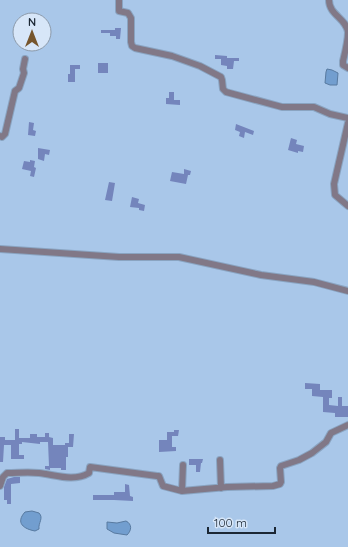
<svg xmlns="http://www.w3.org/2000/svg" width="348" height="547" font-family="Quicksand,sans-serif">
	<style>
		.water { fill: #729ecf; stroke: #587aa0 }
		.building { fill: #7485bc }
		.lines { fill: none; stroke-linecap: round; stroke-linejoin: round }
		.minor-casing { stroke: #8aa4c1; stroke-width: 8 }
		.minor { stroke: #817887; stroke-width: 6 }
	</style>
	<rect width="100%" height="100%" fill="#a9c7e9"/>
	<path class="water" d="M327 69 332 70 338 73 337 85H330L325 83 326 72Z
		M32 511 39 513C44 518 38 523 39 529L35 531C24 529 15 523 25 512Z
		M126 521C132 524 132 530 127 535L114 533 107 529V522L117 523Z"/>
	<path class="building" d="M115 28H121L120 39H116V36H110V33H101V30H115Z
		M215 55 227 56V58H239V61H234L233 69H227V66L221 65V59H215Z
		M98 63H108V73H98Z
		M70 65H80V69H75V82H68V74H70Z
		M169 92H174V100H180V105L166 104V98H169Z
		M29 122 34 123 33 130 36 131 35 136 28 135Z
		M236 124 254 131 253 135 245 132 244 138 239 136 240 132 235 130Z
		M291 138 297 140 296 144 304 146 303 152 298 151V153L288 150Z
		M38 148 50 150 49 155 45 154 44 161 38 159Z
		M30 160 35 161 34 167 36 168 34 177 30 176 31 171 22 169 24 161 30 162Z
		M184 169 191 171 190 175H188L186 184 170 181 172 172 184 174Z
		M109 182 115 183 112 201 105 200Z
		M132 197 139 199 138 203 145 205 144 211 139 210V208L130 207Z
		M305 383 320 384V390H332V398H329V405L338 406V397H342V406H348V417H335V413L323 412V397L312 396V389H305Z
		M15 429H19V438H30V434H37V437H45V433H49V437L53 438V445H65V443H69V434H74L73 447H68V457H66V470H61V468H50V470L45 469V466H49L48 442H40V444L22 442V444H19V455H24V459H11V445H4L3 462H0V437H5V440H15Z
		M174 430H179L178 436H172V447H176V451L159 452V440H167V432H174Z
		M189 459H203L202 463H201L200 472H196V465H189Z
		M14 477H20V483L11 484V504H7V500H4V487L7 479Z
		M125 484 129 485 130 496 133 497V501L114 500H93V495H114V492H125Z"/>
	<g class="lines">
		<defs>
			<path id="minor" d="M119 0V11L128 13 131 18V42L132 46 135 48 172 56 200 66 221 77 222 80 223 89 226 92 282 107H314L330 114 348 118
				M329 0C329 15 346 18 348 32 348 41 345 53 343 61V65L348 68
				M348 123 334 184 335 195 348 206
				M0 136 2 137 5 134 15 91 19 88 24 73 23 69 25 59
				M0 249 119 257H179L261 275 314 282 348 291
				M220 460 221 488
				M0 486 3 477 7 473C18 473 28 472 39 473 56 475 74 482 89 473L90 467 157 476H159L163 486 182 491 227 487 273 486 280 484 281 482 280 468 281 466 299 460 312 453 326 442 331 433 348 425
				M182 491 183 465"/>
		</defs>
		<use href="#minor" class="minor-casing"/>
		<use href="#minor" class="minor"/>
	</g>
	<g transform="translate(32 32)"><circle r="19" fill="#d7e6f8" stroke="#8c9aaa"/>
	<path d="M0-3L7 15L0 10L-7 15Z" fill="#76552c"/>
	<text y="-6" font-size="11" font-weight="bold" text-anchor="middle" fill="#1b2734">N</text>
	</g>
	<path d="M208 527v6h67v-6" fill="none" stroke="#1b2734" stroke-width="2"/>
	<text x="214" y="527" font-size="12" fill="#1b2734" stroke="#d7e6f8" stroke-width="3" paint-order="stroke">100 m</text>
</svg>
